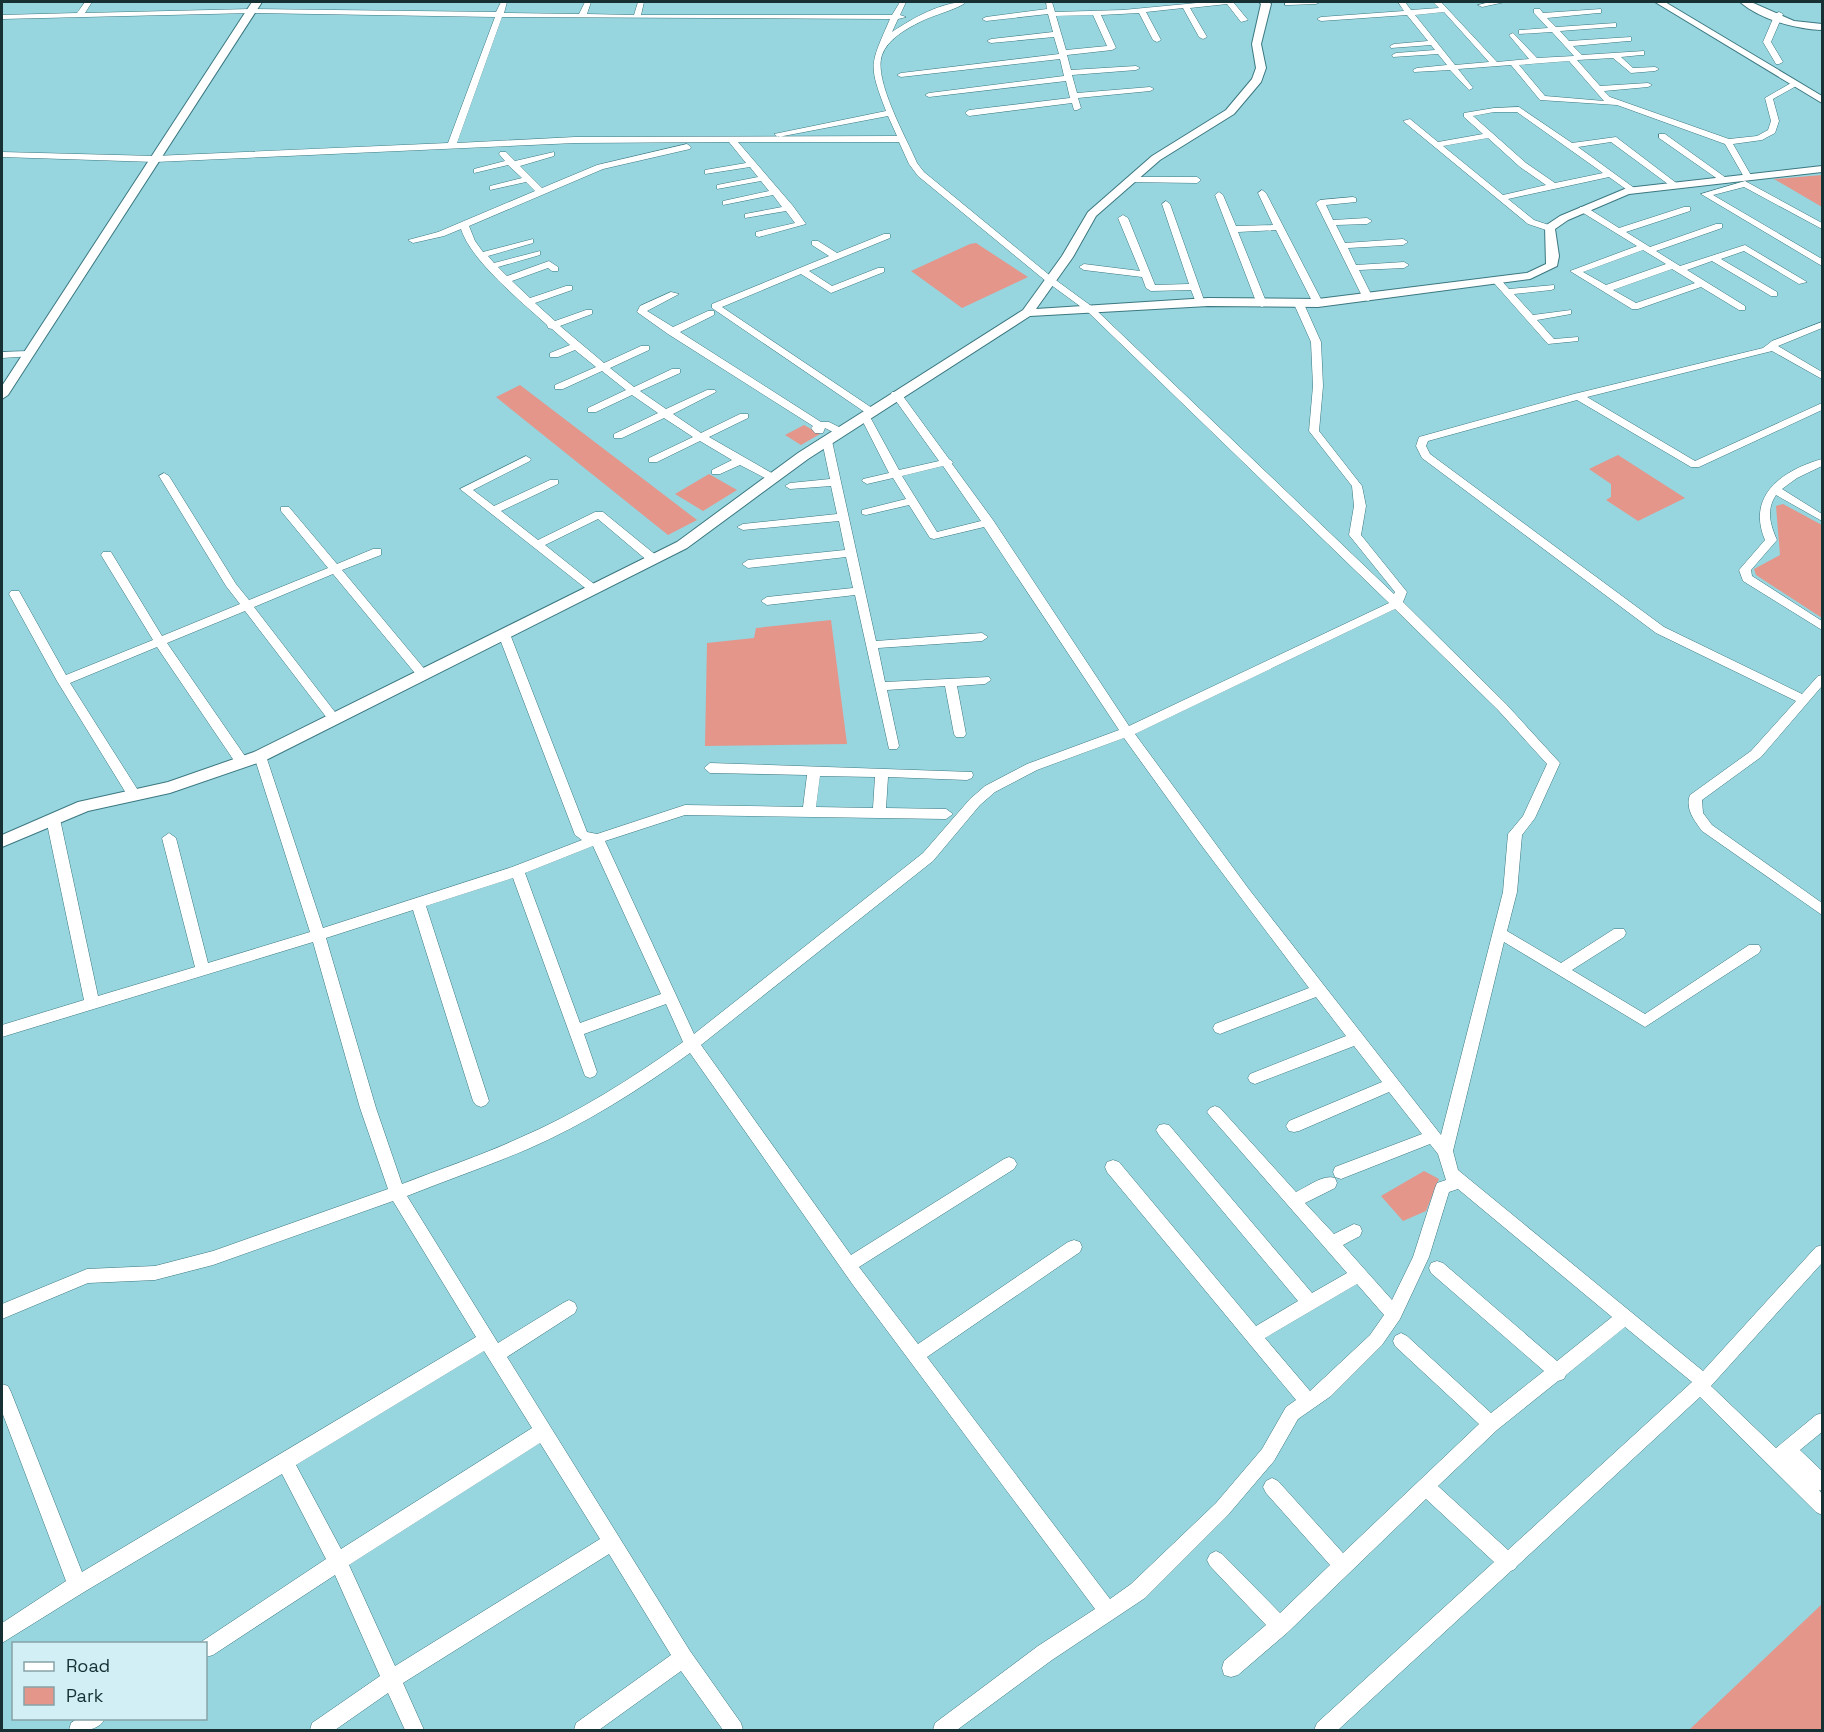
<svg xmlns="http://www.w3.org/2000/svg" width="1824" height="1732" font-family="'Space Grotesk',sans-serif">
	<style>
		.green { fill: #e4968b }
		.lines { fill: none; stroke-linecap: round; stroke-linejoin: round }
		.minor-casing { stroke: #3b7881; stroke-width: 1 }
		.tertiary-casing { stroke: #3b7881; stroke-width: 2 }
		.minor { fill: #fff; fill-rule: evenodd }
		.tertiary { fill: #fff; fill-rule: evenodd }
	</style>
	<rect width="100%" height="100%" fill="#97d5df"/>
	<path class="green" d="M1822 175V207L1774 179Z
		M976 243 1028 277 962 308 911 271 970 244Z
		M520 385 697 520 668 535 496 397Z
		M804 425 820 434 801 445 785 435Z
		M1618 455 1685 498 1638 521 1606 500 1611 497V484L1589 469Z
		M709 474 737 490 703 511 675 494Z
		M1783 504 1822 525V618L1756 575 1754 569 1780 555 1776 506Z
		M831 620 847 744 705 746 707 643 754 638 756 628Z
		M1424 1171 1439 1179 1426 1211 1403 1221 1381 1196Z
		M1822 1604V1730H1689Z"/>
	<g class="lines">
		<defs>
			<path id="minor" d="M85 2H92L85 13 251 9 496 12 501 2H507L504 13 579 14 585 2H591L587 14 634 15 638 2H644L641 15H892L900 2H906L900 15 906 17 898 19 892 32C913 18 941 2 966 2 959 9 933 15 920 22 906 29 888 39 882 55 873 80 907 139 917 163L924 172 1053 278 1094 308 1394 594 1395 592 1349 535 1354 506 1352 486 1309 431 1313 386 1311 342 1294 304 1299 301 1304 304 1321 342 1323 386 1319 431 1362 486 1366 506 1361 535 1407 592 1403 602 1506 704 1560 763 1535 818 1522 835 1517 892 1507 931 1561 963 1614 929H1624L1626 933 1624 937 1572 970 1645 1014 1749 945H1759L1761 949 1759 953 1645 1027 1504 942 1453 1151 1458 1170 1703 1371 1816 1247 1822 1245V1263L1711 1386 1776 1448 1816 1415 1822 1413V1432L1800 1450 1822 1471V1491L1819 1490 1822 1494V1515L1816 1512 1700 1397 1517 1566 1515 1569 1511 1571 1338 1730H1314L1317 1723 1494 1562 1426 1499 1287 1633 1238 1675 1231 1677 1224 1675 1222 1668 1224 1661 1266 1625 1210 1566 1207 1560 1210 1554 1216 1551 1222 1554 1280 1613 1330 1565 1266 1493 1263 1487 1266 1481 1272 1478 1278 1481 1343 1553 1479 1424 1395 1346 1393 1341 1395 1336 1401 1333 1407 1336 1491 1413 1544 1371 1431 1273 1429 1268 1431 1263 1437 1261 1443 1263 1557 1361 1612 1317 1458 1189 1449 1192 1429 1257 1400 1319 1382 1345 1331 1396 1298 1419 1274 1461 1228 1515 1145 1598 1052 1660 957 1730H933L935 1723 1038 1646 1095 1609 853 1285 690 1053C639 1090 585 1124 528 1149 488 1166 447 1180 407 1196L498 1343 563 1303 569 1300 575 1303 577 1308 575 1313 507 1357 690 1651 741 1723 743 1730H723L681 1671 599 1730H574L576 1723 671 1655 609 1554 403 1683 424 1730H405L388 1693 335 1730H310L312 1723 380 1676 335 1575 213 1655 206 1657V1644H198L326 1559 282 1474 84 1592 2 1643V1623L66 1581 2 1412V1384L8 1386 11 1392 82 1572 476 1337 393 1201 213 1265 155 1280 88 1283 2 1319V1304L87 1269 155 1266 213 1251 388 1189 360 1108 313 942 2 1037V1025L84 1000 46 819 48 816H58L60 819 98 996 195 967 162 838 169 833 176 838 208 963 310 932 254 756 255 753H265L266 756 323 928 512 867 582 840 575 835 498 634 504 630 510 634 587 832 597 834 685 805 803 807 807 775 710 773 704 768 710 763 972 772 973 775 972 778 967 780 888 777 886 808 946 809 953 814 946 819 685 815 605 841 694 1034 923 853 970 799 985 786 1027 764 1119 730 984 527 934 539 930 538 909 505 866 515 862 514V510L906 499 893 478 867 484 862 481 863 479 889 473 860 416 866 413 712 308V304L829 256 812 245V241H818L837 253 884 234H890V238L809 271 832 286 878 268H884V272L831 293 801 274 722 307 875 410V414L869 415 899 470 939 461 891 394 892 392H900L949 459 953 462 952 464 993 520 1129 726 1389 603 1088 312 1047 282 918 176 909 164 899 142H738L793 206 806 224 759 237 756 236V232L795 223 786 211 745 218V214L782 207 773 195 723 205V201L769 191 761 181 717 189V185L758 177 750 167 705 174V170L746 163 729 142 575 143 155 162 2 157V152L155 156 448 143 495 17 251 13 2 19V15L77 13ZM502 17 890 19C870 65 868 64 886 111L774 134 778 137 888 116 897 136 575 137 457 143ZM943 466 981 521 937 532 902 476ZM1395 609 1498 710 1547 764 1523 816 1508 834 1503 892 1441 1135 1248 888 1135 734ZM1124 738 1199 842 1309 988 1215 1024 1213 1028 1215 1032 1220 1034 1225 1032 1316 997 1346 1036 1250 1074 1248 1078 1250 1082 1255 1084 1260 1082 1354 1046 1382 1082 1289 1121 1286 1126 1289 1131 1294 1132 1299 1131 1389 1092 1422 1134 1335 1167 1333 1172 1335 1177 1341 1179 1430 1144 1438 1154 1446 1180 1437 1183 1435 1188 1413 1257 1392 1300 1343 1245 1360 1236 1362 1231 1360 1226 1354 1224 1334 1234 1305 1203 1335 1188 1337 1183 1335 1178C1323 1174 1307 1187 1296 1192L1220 1108 1215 1106 1210 1108 1207 1112 1210 1116 1347 1273 1312 1293 1169 1125 1164 1124 1159 1125 1156 1130 1159 1135 1298 1301 1256 1326 1119 1162 1113 1160 1107 1162 1105 1167 1107 1172 1296 1400 1286 1407 1262 1449 1216 1503 1131 1584 1110 1599 927 1357 1080 1252 1082 1247 1080 1242 1074 1240 1068 1242 918 1344 859 1267 1014 1169 1017 1164 1014 1159 1009 1157 1004 1159 851 1255 701 1045 933 861 980 805 995 792 1037 770ZM820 776 875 777 873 808 816 807ZM593 846 661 994 580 1023 525 873ZM513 878 585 1076 590 1078 595 1076 597 1072 584 1034 666 1004 683 1042C631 1079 576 1114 517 1139 480 1156 440 1169 402 1184L376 1108 326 938 413 910 473 1101 476 1105 481 1107 486 1105 489 1101 426 906ZM1357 1284 1384 1315 1370 1335 1310 1391 1265 1338ZM1625 1327 1692 1382 1508 1550 1438 1486 1497 1430 1558 1381 1564 1379 1566 1375ZM484 1351 532 1428 341 1549 296 1465ZM540 1443 600 1539 395 1666 349 1565Z
				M1046 2H1052L1055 12 1123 10 1207 2H1233L1248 20 1241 22 1227 4 1190 8 1207 37 1203 39 1199 37 1183 8 1146 12 1161 40 1157 42 1153 40 1139 13 1101 15 1116 48 1112 50 1067 55 1071 70 1136 66 1140 68 1136 70 1072 75 1077 93 1150 87 1154 89 1150 91 1078 98 1081 108 1077 110H1074L1072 103 969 116 965 113 969 110 1070 98 1066 81 929 97 925 95 929 93 1064 76 1060 59 901 77 897 75 901 73 1059 54 1054 37 991 43 987 41 991 39 1053 32 1048 14 986 21 982 19 986 17 1047 9ZM1093 15 1107 46 1066 50 1056 16Z
				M1285 2H1320L1316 4 1288 5H1285Z
				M1398 2H1405L1411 10 1439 8 1433 2H1441L1497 62 1529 59 1509 35 1513 33 1537 58 1574 56 1552 32 1519 34V30H1522L1548 28 1534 13V9H1540L1543 13 1601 9V13H1598L1547 18 1556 27 1616 23V27H1613L1560 31 1569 41 1631 37V41H1628L1573 46 1582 55 1644 51V55H1641L1621 57 1633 68 1655 67 1659 69 1655 71 1631 73 1613 58 1577 60 1600 86 1648 83 1652 85 1648 87 1604 91 1610 97 1729 139 1757 136 1768 130 1771 121 1765 98 1791 83 1798 85 1773 99 1779 121 1775 133 1762 140 1733 144 1752 177 1748 180 1744 177 1725 144 1617 105 1540 100 1511 65 1458 69 1473 88 1469 90 1450 70 1414 72 1413 70 1417 68 1447 65 1438 54 1393 57 1392 55 1396 53 1435 50 1431 45 1391 48 1390 46 1394 44 1428 41 1407 15 1321 21 1317 19 1321 17 1404 11ZM1444 12 1489 62 1455 65 1415 15ZM1569 61 1604 101 1545 96 1519 65Z
				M1490 2H1505L1482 7 1478 5Z
				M1779 12 1783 14 1771 42 1783 62 1779 64H1776L1763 42 1775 14Z
				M1519 107 1572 143 1616 137 1679 185 1672 187 1611 142 1578 147 1637 190 1630 192 1609 177 1508 199 1534 220 1552 226V230L1549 231 1528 224 1403 121 1410 119 1438 142 1483 134 1464 117V113L1494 108ZM1494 112H1517L1603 173 1555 183 1526 163 1473 116ZM1488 138 1520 167 1546 185 1503 195 1443 146Z
				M1659 134H1665L1729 180 1722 182 1659 138Z
				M687 144 691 147 690 149 603 169 469 226 475 241 483 252 533 239V243L488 256 494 263 540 251V255L498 267 507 276 549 261 558 267V271H552L548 268 512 281 530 298 566 286H572V290L535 303 555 321 586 310H592V314L560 326 604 363 641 346H649V350L610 368 634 387 672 369H680V373L640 391 666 409 707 390H715L716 392 673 414 701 433 740 414H748V418L709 437 777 476V480H769L740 465 720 474H712V470L732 460 700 441 657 462H649V458L693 437 664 418 622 438H614V434L658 413 632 395 596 412H588V408L626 390 602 371 563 389H555V385L596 367 575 350 558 357H550V353L570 345 552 329 548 328 547 325C522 302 471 261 461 229L444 236 413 243 408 240 438 232 535 191 526 182 490 190V186L522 178 508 165 474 173V169L505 161 499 154 500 152H506L515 161 554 152V156L520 166 542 188 597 165Z
				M1129 177H1197L1201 180 1197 183 1126 182 1125 180Z
				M1745 181 1822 223V229L1744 187 1713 195 1822 259V266L1701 194Z
				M1262 190 1266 193 1323 303 1321 305 1313 303 1276 230 1238 232 1267 304 1262 307 1257 304 1215 195 1219 192 1223 195 1236 226 1273 225 1258 193Z
				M1353 197 1356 198V202L1326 205 1333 220 1367 218 1372 221 1367 224 1336 225 1345 243 1403 239 1408 242 1403 245 1348 248 1356 265 1404 262 1409 265 1404 268 1359 270 1373 298 1368 301 1363 298 1316 203 1320 200Z
				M1166 201 1170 204 1205 303 1203 305H1197L1191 290 1151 291 1146 288 1142 277 1084 270 1079 267 1084 264 1140 271 1118 218 1123 215 1128 218 1155 285 1189 284 1162 204Z
				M1580 207H1586L1619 228 1684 207H1690V211L1626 232 1650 247 1716 224H1722V228L1656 251 1680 266 1745 245 1807 282 1799 284 1744 251 1721 259 1777 292V296H1771L1712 261 1687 270 1745 306V310H1739L1701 287 1638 309H1632L1570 271 1637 246 1580 211ZM1643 250 1666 264 1606 285 1583 272ZM1672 269 1695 283 1636 303 1613 290Z
				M1494 279H1500L1509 289 1554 285V289L1551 290 1514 294 1533 315 1571 310V314L1537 320 1554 339 1578 337V341L1548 344 1494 283Z
				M671 292 679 294 647 311 673 327 708 311H714V315L680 332 821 422H829L845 430V434H837L825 428 823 433H815L811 428 813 426 668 334 637 312 640 306Z
				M1822 322V328L1778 346 1822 372V379L1772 351 1587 397 1695 461 1822 403V410L1699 467H1691L1577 400 1428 441 1426 446 1430 454 1664 627 1802 694 1818 676 1822 675V686L1761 757 1702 800 1703 813 1712 825 1822 903V915L1702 831C1694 820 1685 809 1690 795L1751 751 1796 701 1656 633 1422 458 1416 446 1419 437 1574 394 1763 348 1772 341Z
				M29 351 33 352V356L2 358V352Z
				M827 438 832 441 876 641 982 633 988 637 982 641 878 648 885 682 989 677 991 680 985 684 957 686 966 734 964 737H956L954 734 945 686 887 690 899 746 897 749H889L855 595 767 605 761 601 767 597 853 588 846 557 748 568 742 564 748 560 845 550 839 521 743 530 737 527 743 524 837 514 831 486 790 489 785 486 790 483 830 479 822 441Z
				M526 456 531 459 530 461 473 490 494 506 550 480H558V484L501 511 538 540 595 512H603L657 556V562H649L598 519 545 545 599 588 593 592 589 591 460 489Z
				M1822 459V466L1797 478 1782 489 1822 514V521L1776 495C1766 510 1770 524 1777 540L1751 570 1752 576 1822 621V630L1743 581 1739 570 1765 540C1746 495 1783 470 1822 459Z
				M164 473 169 476 236 584 249 600 328 568 281 511V507H289L337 564 373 549H381V555L342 570 427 672 429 675 427 678H419L333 574 254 607 338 716 340 719 338 722H330L245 611 167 643 247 759 248 762 247 765H237L157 647 70 683 141 795 139 798H129L57 681 9 594 11 591H19L66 675 153 640 101 555 103 552H111L162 636 240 604 226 586 159 476Z
				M78 1718H105C99 1732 83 1730 69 1730L71 1723Z"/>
			<path id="tertiary" d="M252 2H262L8 395 2 399V386Z
				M1259 2H1269L1271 4 1261 44 1266 68 1261 82 1234 114 1160 160 1096 216 1073 257 1036 309 1208 298 1318 299 1527 273 1546 264 1545 226 1560 216 1627 188 1822 166V172L1629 194 1568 220 1555 229 1559 256 1557 266 1530 279 1318 307 1208 306 1030 316 808 459 687 548 266 760 170 793 88 811 2 847V835L78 802 168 782 254 752 677 542 798 453 1023 310 1062 256 1088 212 1152 156 1226 110 1252 79 1256 68 1252 44 1261 4Z
				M1655 2H1665L1822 96V103Z
				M1740 2H1751L1794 21 1822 24V30C1796 29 1761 20 1740 2Z"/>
		</defs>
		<use href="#minor" class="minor-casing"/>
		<use href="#tertiary" class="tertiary-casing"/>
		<use href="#minor" class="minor"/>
		<use href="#tertiary" class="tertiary"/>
	</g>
	<rect width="1824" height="1732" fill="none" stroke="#163034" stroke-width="6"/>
	<rect x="12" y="1642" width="195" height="78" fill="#d1eff4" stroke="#86a3a7" stroke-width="1.5"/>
	<rect x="24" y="1662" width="30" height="9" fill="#ffffff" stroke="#86a3a7" stroke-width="1.5"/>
	<text x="66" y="1672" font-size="18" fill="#163034">Road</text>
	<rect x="24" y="1687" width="30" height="18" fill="#e4968b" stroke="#86a3a7" stroke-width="1.5"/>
	<text x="66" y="1702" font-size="18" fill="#163034">Park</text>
</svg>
